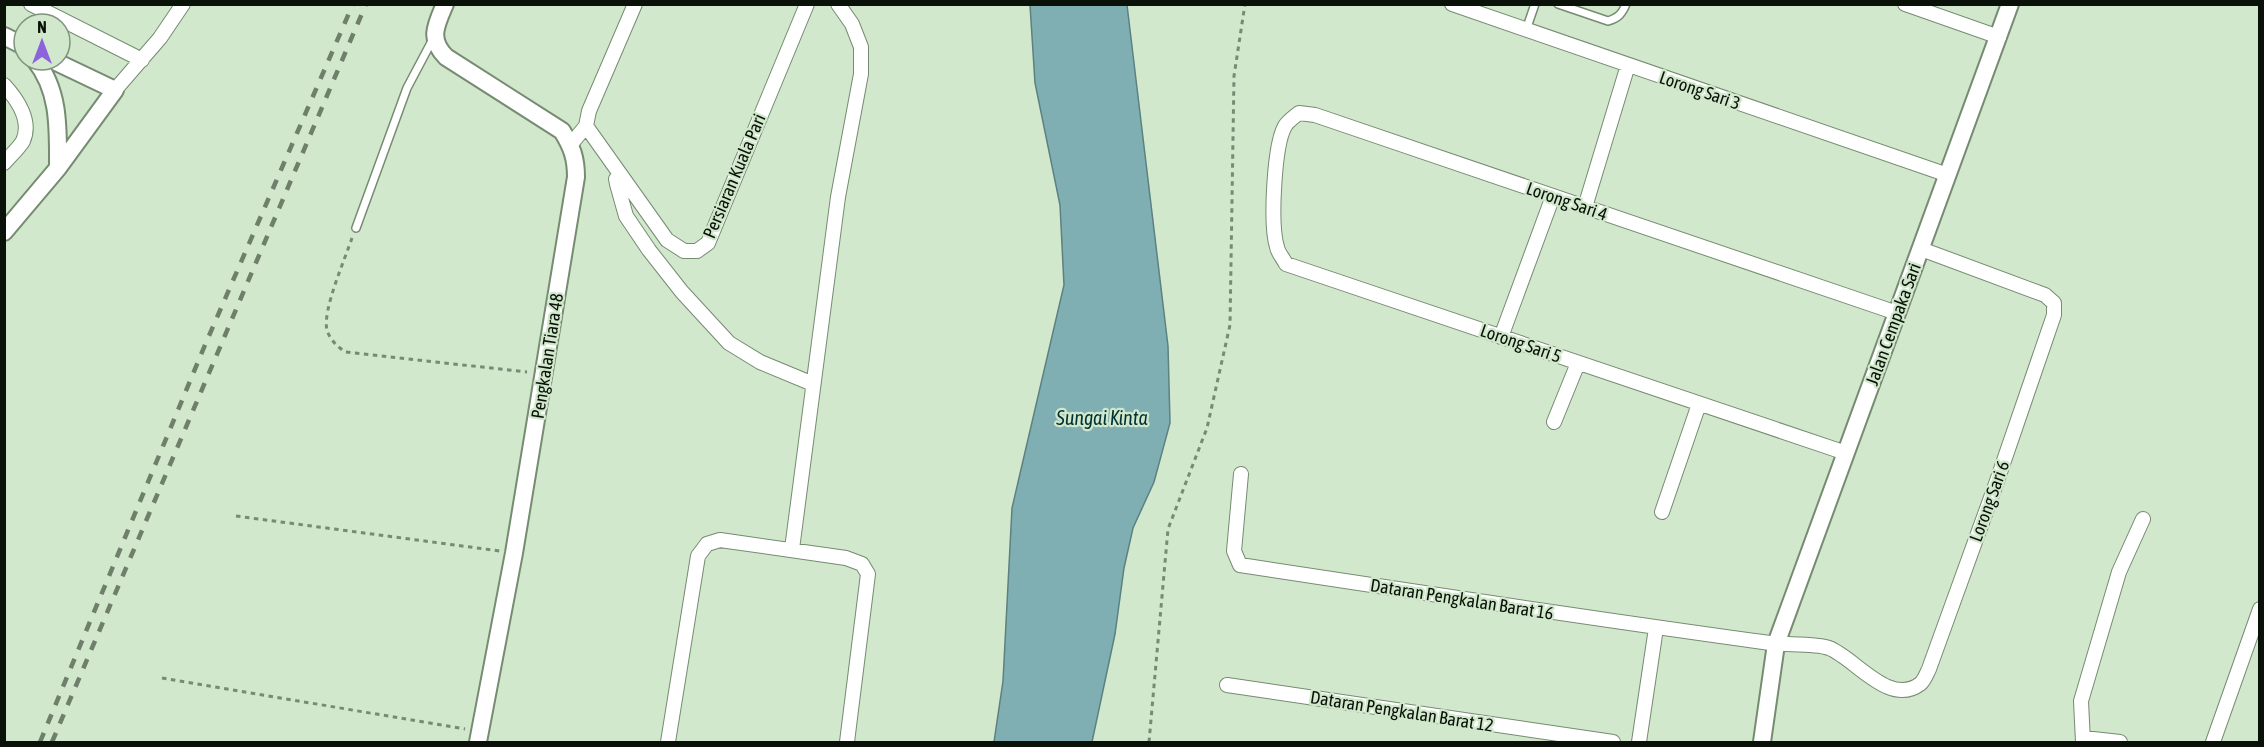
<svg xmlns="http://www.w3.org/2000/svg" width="2264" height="747" font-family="'Asap Condensed',sans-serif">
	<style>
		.water { fill: #80afb3; stroke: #5d8080; stroke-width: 1.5 }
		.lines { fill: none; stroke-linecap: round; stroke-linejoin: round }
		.service-casing { stroke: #768b72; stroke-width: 10 }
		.minor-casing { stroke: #768b72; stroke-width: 16 }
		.tertiary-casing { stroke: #768b72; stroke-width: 20 }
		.path { stroke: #798976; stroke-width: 3; stroke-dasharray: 4.5 4.5; stroke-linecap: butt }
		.service { stroke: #fff; stroke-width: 7 }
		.minor { stroke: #fff; stroke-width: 14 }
		.tertiary { stroke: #fff; stroke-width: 16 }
		.rail { stroke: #707f6c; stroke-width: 4.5; stroke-dasharray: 10 10; stroke-linecap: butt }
		.labels { text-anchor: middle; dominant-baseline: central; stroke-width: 4.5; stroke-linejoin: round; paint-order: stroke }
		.street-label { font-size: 18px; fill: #0a1108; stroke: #d1e8cc }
		.water-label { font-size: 20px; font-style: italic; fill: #013235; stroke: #d1e8cc }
	</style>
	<rect width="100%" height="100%" fill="#d1e8cc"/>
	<path class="water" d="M1030 5H1127L1168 346 1170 423 1154 482 1133 528 1124 568 1115 634 1092 742H994L1003 681 1012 508 1064 285 1060 205 1035 83Z"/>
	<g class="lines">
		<defs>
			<path id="service" d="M1558 4 1608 21C1618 18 1622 14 1626 4
				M1526 30 1535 4
				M356 228 407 88 433 39"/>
			<path id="minor" d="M31 4 142 60
				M1452 4 1948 175
				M1905 4 1999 37
				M4 85C17 99 32 121 23 141 19 148 10 156 4 163
				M115 90 160 38 183 4
				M586 126 667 240 684 251H697L708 243 807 4
				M571 144 586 126 589 111 635 4
				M620 174 616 179 617 184 626 216 649 250 682 292 729 343 760 362 813 384
				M1585 207 1628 65
				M1501 337 1553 196
				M1554 422 1578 363
				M1846 453 1286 264C1283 258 1278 253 1277 247 1270 225 1274 145 1285 126 1288 121 1294 117 1299 113L1315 115 1897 313
				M1241 474 1234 551 1240 565C1417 592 1594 619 1770 643 1786 645 1817 643 1829 648 1855 658 1889 707 1920 684 1924 681 1927 673 1929 669L1997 481 2054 315V303L2045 295 1921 249
				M1662 512 1699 404
				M792 549 838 197 861 74V47L852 24 838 4
				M1227 685 1613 742
				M2084 738 2120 742
				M668 742 698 556 707 544 720 540 846 558 862 564 868 574 847 742
				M1639 742 1656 628
				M2083 742 2081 701 2119 572 2143 519
				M2213 742 2260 609"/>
			<path id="tertiary" d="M445 4C436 25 428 39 446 57L562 131C572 147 576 158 576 177L514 553 478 742
				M4 36 24 46
				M35 60C60 91 58 129 58 168
				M4 232 58 168 115 90 52 60
				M1762 742 1776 644 2010 4"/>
		</defs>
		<use href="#service" class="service-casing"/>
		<use href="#minor" class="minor-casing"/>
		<use href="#tertiary" class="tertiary-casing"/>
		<path class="path" d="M352 238C345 259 322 311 327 330 330 340 337 346 345 352L527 372
			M236 516 500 551
			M162 678 465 729
			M1149 742 1168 529 1207 428 1230 325 1234 76 1245 4"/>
		<use href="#service" class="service"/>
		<use href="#minor" class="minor"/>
		<use href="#tertiary" class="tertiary"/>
		<path class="rail" d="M40 742 205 345 353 4
			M52 742 366 4"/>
	</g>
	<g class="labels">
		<g class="street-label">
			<text transform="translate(1700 90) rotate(19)">Lorong Sari 3</text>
			<text transform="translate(734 176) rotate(-67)">Persiaran Kuala Pari</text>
			<text transform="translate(1567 201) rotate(19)">Lorong Sari 4</text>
			<text transform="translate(1893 324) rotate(-70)">Jalan Cempaka Sari</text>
			<text transform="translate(1521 343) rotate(19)">Lorong Sari 5</text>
			<text transform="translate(547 356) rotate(-81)">Pengkalan Tiara 48</text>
			<text transform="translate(1989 501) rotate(-70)">Lorong Sari 6</text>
			<text transform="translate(1462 599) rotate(9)">Dataran Pengkalan Barat 16</text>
			<text transform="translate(1402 711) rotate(9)">Dataran Pengkalan Barat 12</text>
		</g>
		<g class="water-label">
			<text x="1102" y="417">Sungai Kinta</text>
		</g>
	</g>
	<rect width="2264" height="747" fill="none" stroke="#0a1108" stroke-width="12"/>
	<g transform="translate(42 42)"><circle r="28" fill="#d1e8cc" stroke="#81927e" stroke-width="1.5"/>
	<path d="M0-4.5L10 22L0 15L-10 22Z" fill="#8a63dd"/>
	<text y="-9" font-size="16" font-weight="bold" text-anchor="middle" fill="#0a1108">N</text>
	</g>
</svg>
